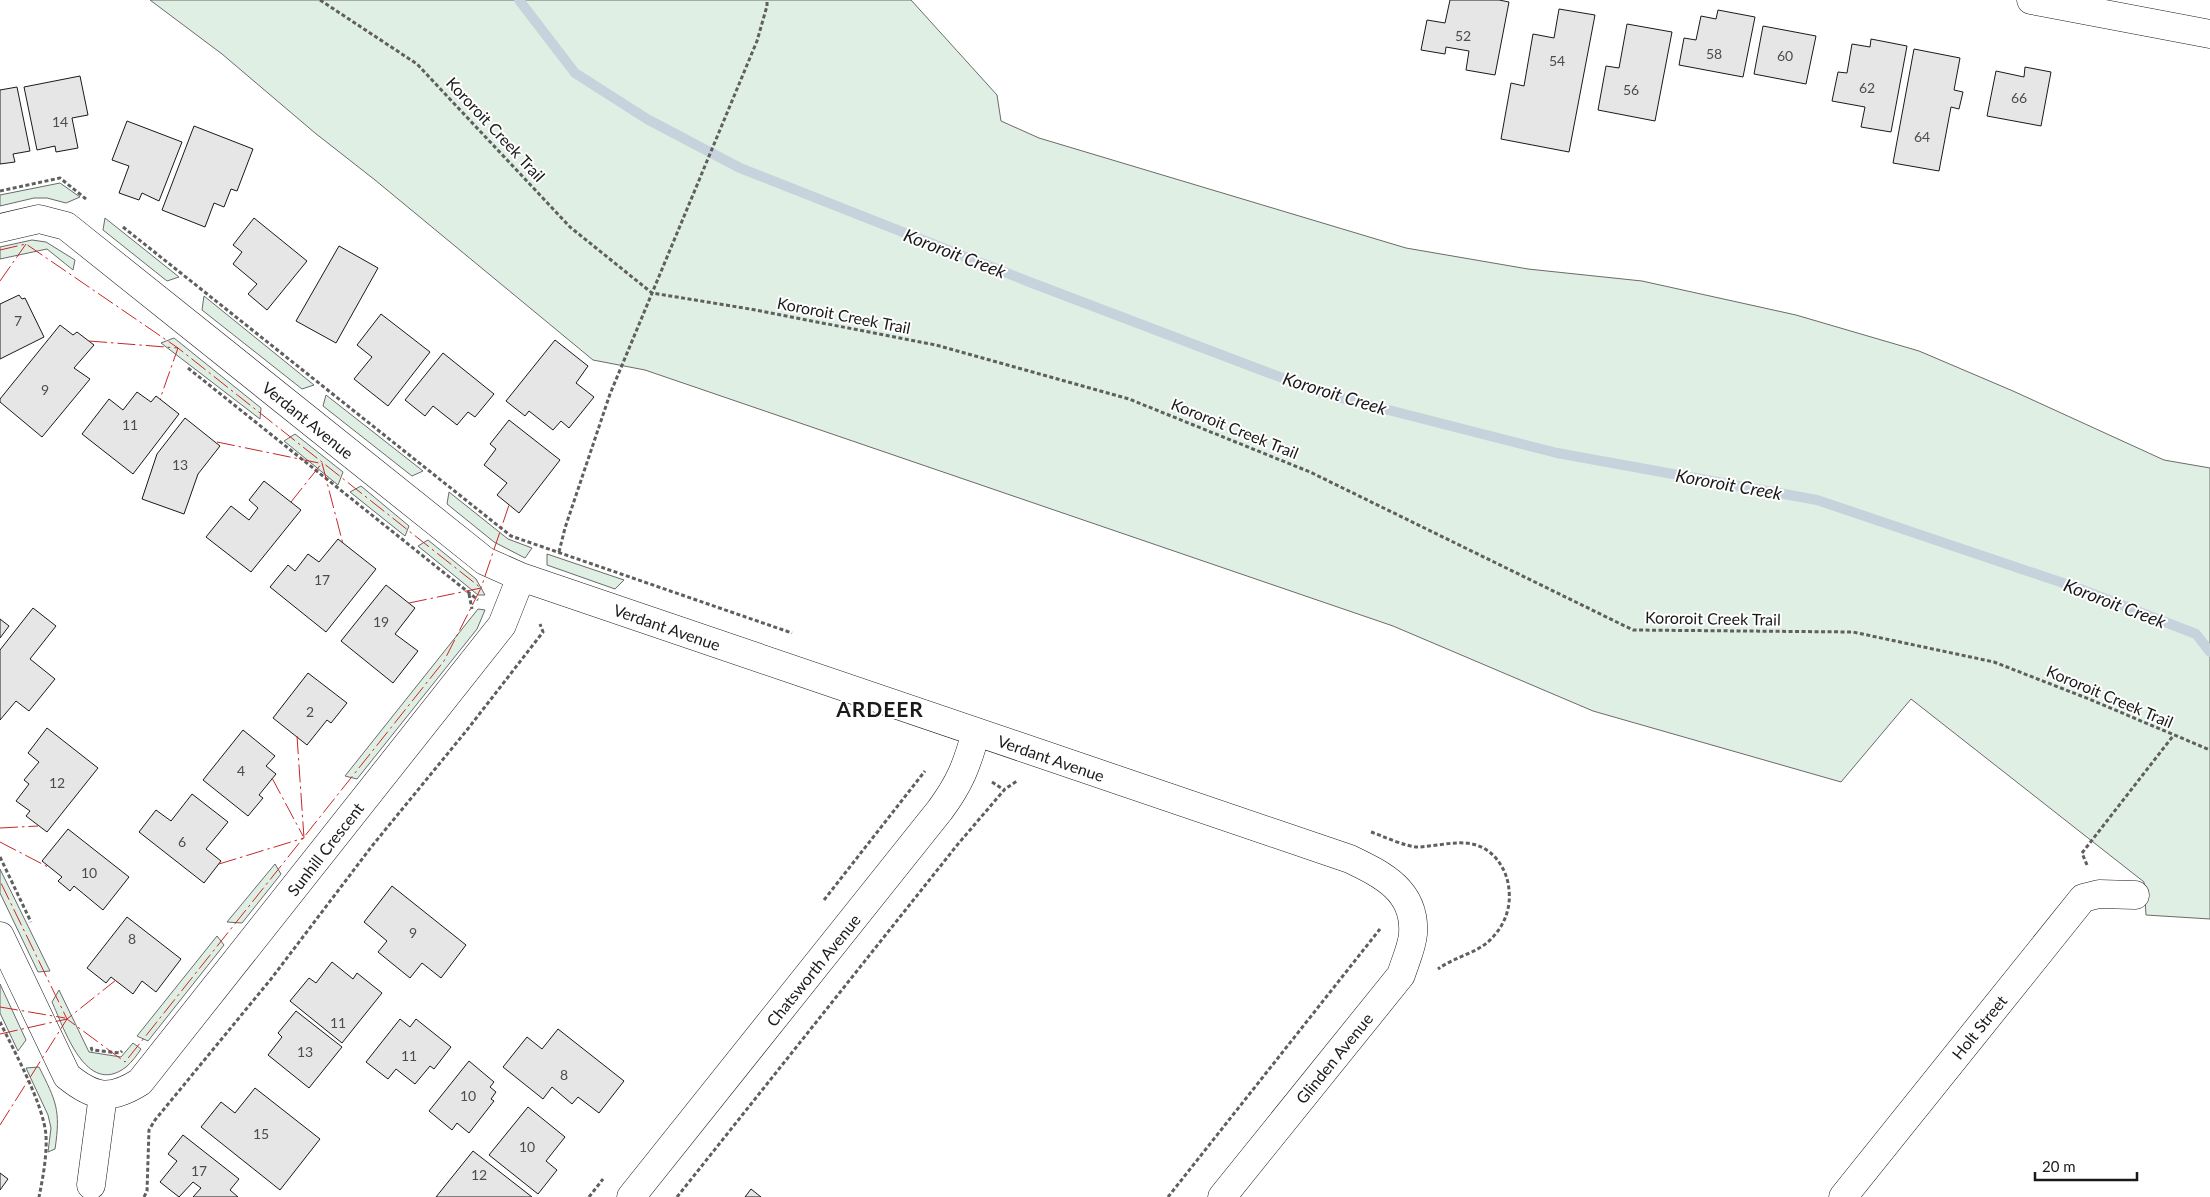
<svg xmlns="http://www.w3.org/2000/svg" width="2210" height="1197" font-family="Lato,sans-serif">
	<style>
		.green { fill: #e0efe3; stroke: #6a6a6a }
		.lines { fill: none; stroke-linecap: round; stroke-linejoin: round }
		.stream { stroke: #c6d2dc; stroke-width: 10 }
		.building { fill: #e6e6e6; stroke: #1a1a1a }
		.minor-casing { stroke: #1a1a1a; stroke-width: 29 }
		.path { stroke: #5f5f5f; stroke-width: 3; stroke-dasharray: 4 2.5; stroke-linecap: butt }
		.minor { stroke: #fff; stroke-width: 28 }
		.power { stroke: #c62828; stroke-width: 1; stroke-dasharray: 18 4 2.5 4; stroke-linecap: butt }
		.labels { text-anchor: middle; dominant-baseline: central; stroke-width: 4; stroke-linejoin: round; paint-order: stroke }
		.number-label { font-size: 14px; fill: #4d4d4d }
		.street-label { font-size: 16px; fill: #1a1a1a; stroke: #fff }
		.water-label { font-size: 18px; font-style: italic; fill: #1a1a1a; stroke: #fff }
		.district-label { font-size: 21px; font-weight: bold; letter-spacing: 1px; fill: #1a1a1a; stroke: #fff }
	</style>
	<rect width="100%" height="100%" fill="#fff"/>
	<path class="green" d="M150 0H911L997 95 1001 121 1039 138 1406 248 1528 269 1642 281 1796 315 1919 351 2013 391 2164 460 2210 468V919L2146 915 2144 882 1911 699 1841 782 1593 711 1393 626 645 370 593 360 375 180 315 133 222 54Z
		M60 183 80 197 66 203 47 198H34L0 206V195Z
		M105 218 179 277 167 281 103 230Z
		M32 240 46 242 75 260 73 270 47 249 0 259V247Z
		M204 296 314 385 302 389 202 310Z
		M174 338 261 408 260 419 161 343Z
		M326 395 423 471 412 476 323 406Z
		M295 434 343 472 338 485 284 441Z
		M361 486 409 526 405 536 350 492Z
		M449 492 508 539 532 548 525 558 494 542 447 504Z
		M428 540 476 579 485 595H478L418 546Z
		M547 554 624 580 615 589 547 565Z
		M478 609 485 610 477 629 357 779 345 776Z
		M275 864 281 874 242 923 227 922Z
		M0 869 50 971 38 972 0 893Z
		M217 936 224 945 148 1041 137 1036Z
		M0 984 26 1040 18 1051 0 1013Z
		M59 990 89 1052 121 1057 133 1043 141 1049C137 1055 132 1062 126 1067 86 1098 64 1028 52 1002Z
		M39 1067C56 1101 61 1110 55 1149L48 1152 51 1128 48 1115 26 1068Z"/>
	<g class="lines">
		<path class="stream" d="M519 0 575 73 647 119 740 168 1032 283 1322 393 1557 453 1817 500 2075 587 2196 634 2210 652"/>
	</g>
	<path class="building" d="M1450 0H1499L1509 2 1495 75 1466 70 1469 51 1446 47 1445 54 1421 50 1427 20 1445 23Z
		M1559 9 1595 15 1569 152 1501 139 1511 83 1524 86 1533 34 1554 38Z
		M1718 10 1755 17 1743 77 1679 65 1684 38 1696 40 1701 16 1716 19Z
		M1627 24 1672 32 1655 121 1598 110 1606 66 1619 68Z
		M1763 26 1816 36 1806 84 1754 74Z
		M1871 39 1907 46 1891 132 1861 127 1865 107 1832 101 1838 72 1847 73 1852 44 1870 47Z
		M1914 49 1960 58 1954 90 1963 92 1959 109 1951 107 1939 171 1893 163Z
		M2025 67 2051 72 2041 126 1987 116 1996 71 2024 77Z
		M80 76 88 115 72 118 78 148 56 152 55 146 37 150 24 87Z
		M17 87 30 151 13 154 15 162 0 164V90Z
		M127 121 182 142 159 201 142 193 139 200 119 193 129 166 112 160Z
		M194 126 253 149 237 191 231 189 224 207 214 203 205 227 162 210Z
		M254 218 307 261 267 310 248 294 257 284 233 264 242 252 233 245Z
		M339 246 378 268 336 343 296 321Z
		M19 295 22 299 25 298 44 337 0 359V304Z
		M381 314 430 352 388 406 354 379 372 357 357 345Z
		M60 325 73 335 77 332 94 345 74 368 90 379 42 437 0 402V399Z
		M555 340 588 366 576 383 594 397 569 428 561 421 553 430 529 411 525 416 506 401Z
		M443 353 494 394 475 417 468 412 457 425 433 406 425 416 405 400Z
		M137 392 151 402 156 396 179 414 133 474 82 434 109 399 123 410Z
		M185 418 220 446 198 474 184 514 142 499 157 454Z
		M509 420 560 460 519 513 497 495 507 483 484 465 496 449 490 444Z
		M264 481 301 510 251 572 206 537 231 506 249 520 258 508 249 500Z
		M338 539 376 569 326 632 270 587 288 565 295 571 308 554 319 562Z
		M386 585 415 608 395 634 418 651 393 683 341 641Z
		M33 608 56 626 30 659 55 679 29 711 16 701 0 720V650Z
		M0 619 9 626 0 638Z
		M308 673 347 703 331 723 327 720 307 745 273 718Z
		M47 728 98 768 47 832 26 816 30 811 16 801 29 784 24 780 39 762 28 753Z
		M243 730 275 756 266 766 276 774 259 795 263 798 248 816 203 780Z
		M192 794 228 822 206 849 221 861 204 883 139 832 156 810 171 821Z
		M68 829 129 877 103 910 74 886 70 891 58 881 62 877 42 861Z
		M392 886 466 945 441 978 422 963 410 978 378 952 387 941 364 922Z
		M127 917 181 959 156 992 142 981 133 994 111 977 106 983 87 968Z
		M332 962 353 979 357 973 382 993 342 1043 290 1001 309 978 316 983Z
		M296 1011 342 1047 309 1088 268 1055 282 1037 278 1033Z
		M400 1019 410 1027 416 1019 451 1047 434 1069 430 1066 415 1084 396 1069 388 1079 366 1062Z
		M558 1029 624 1081 599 1113 578 1097 572 1104 552 1087 543 1099 503 1067 527 1037 542 1049Z
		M469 1061 494 1082 490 1087 496 1092 491 1099 494 1101 469 1133 457 1123 452 1130 429 1111Z
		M255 1088 320 1139 280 1190 201 1127 221 1102 235 1113Z
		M528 1107 565 1137 546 1161 557 1170 538 1194 489 1155Z
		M183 1135 239 1179 230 1190 238 1197H193L201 1188 193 1182 179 1197 160 1182 177 1161 168 1154Z
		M473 1151 532 1197H436Z
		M0 1173 8 1179 0 1190Z
		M751 1189 761 1197H745Z"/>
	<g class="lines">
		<defs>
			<path id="minor" d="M2031 0 2210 34
				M0 228 39 219 66 226 485 561 521 577 1350 859C1383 875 1416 891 1413 934 1412 947 1405 962 1401 975L1222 1197
				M0 936 67 1076C94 1098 110 1101 140 1082L502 625 521 577
				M91 1185 103 1095
				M631 1197 940 810C960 783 967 765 976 732
				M1843 1197 2083 898 2099 894 2135 895"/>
		</defs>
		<use href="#minor" class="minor-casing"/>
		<path class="path" d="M320 0 417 64 570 227 652 293 750 309 936 345 1129 399 1310 472 1633 630 1853 632 1994 662 2089 699 2210 750
			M0 191 60 178 86 199
			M123 227 511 536 792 633
			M188 368 478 600
			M559 552 565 528 610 394 757 41 767 6V0
			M469 594 472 609
			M992 782 1004 790
			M1371 832C1383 836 1406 847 1418 847 1445 846 1472 834 1494 856 1503 866 1508 877 1509 890 1511 909 1504 926 1491 939 1478 953 1454 957 1438 969
			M0 857 31 922
			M2087 865 2082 853 2173 736
			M824 900 925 771
			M0 1022C14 1051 44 1105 46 1136 47 1156 43 1177 39 1197
			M91 1047 92 1050 120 1053 122 1051
			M144 1197 147 1191 149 1130 155 1120 271 979 372 846 467 730 543 632 540 624
			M589 1197 603 1179
			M677 1197 958 844 1005 789 1017 781
			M1168 1197 1380 929"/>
		<use href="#minor" class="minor"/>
		<path class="power" d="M0 250 26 244 178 348 481 588 444 661 125 1062 67 1019 0 881
			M0 281 26 244
			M89 341 178 348 160 399
			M217 442 319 463
			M322 463 343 544
			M291 502 322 463
			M409 603 481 588 509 505
			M297 736 304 838
			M272 778 303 836
			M0 828 38 826
			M0 842 48 867
			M219 864 304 838
			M0 1007 65 1018
			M0 1034 67 1019
			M0 1125 67 1019 116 980"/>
	</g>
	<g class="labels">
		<g class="number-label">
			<text x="1463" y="35">52</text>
			<text x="1714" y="53">58</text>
			<text x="1785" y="55">60</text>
			<text x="1557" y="60">54</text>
			<text x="1867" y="87">62</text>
			<text x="1631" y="89">56</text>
			<text x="2019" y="97">66</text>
			<text x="60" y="121">14</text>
			<text x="1922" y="136">64</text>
			<text x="18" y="320">7</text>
			<text x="45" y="389">9</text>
			<text x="130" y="424">11</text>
			<text x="180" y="464">13</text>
			<text x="322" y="579">17</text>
			<text x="381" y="621">19</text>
			<text x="310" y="711">2</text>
			<text x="241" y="770">4</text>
			<text x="57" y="782">12</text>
			<text x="182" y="841">6</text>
			<text x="89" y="872">10</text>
			<text x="413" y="932">9</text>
			<text x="132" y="938">8</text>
			<text x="338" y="1022">11</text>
			<text x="305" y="1051">13</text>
			<text x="409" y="1055">11</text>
			<text x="564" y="1074">8</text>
			<text x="468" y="1095">10</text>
			<text x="261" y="1133">15</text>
			<text x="527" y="1146">10</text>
			<text x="199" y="1170">17</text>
			<text x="479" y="1174">12</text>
		</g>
		<g class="street-label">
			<text transform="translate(496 129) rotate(47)">Kororoit Creek Trail</text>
			<text transform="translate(844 315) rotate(11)">Kororoit Creek Trail</text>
			<text transform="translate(308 420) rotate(39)">Verdant Avenue</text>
			<text transform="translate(1235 428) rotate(22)">Kororoit Creek Trail</text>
			<text transform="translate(1713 618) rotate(1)">Kororoit Creek Trail</text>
			<text transform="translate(667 627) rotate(19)">Verdant Avenue</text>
			<text transform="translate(2110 696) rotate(23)">Kororoit Creek Trail</text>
			<text transform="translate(1051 758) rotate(19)">Verdant Avenue</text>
			<text transform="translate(325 849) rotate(-52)">Sunhill Crescent</text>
			<text transform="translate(813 970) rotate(-51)">Chatsworth Avenue</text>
			<text transform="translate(1979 1027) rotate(-51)">Holt Street</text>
			<text transform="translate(1334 1058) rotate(-51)">Glinden Avenue</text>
		</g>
		<g class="water-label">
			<text transform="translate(955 253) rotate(21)">Kororoit Creek</text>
			<text transform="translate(1335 393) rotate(17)">Kororoit Creek</text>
			<text transform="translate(1729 484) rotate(10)">Kororoit Creek</text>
			<text transform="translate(2115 603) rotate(21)">Kororoit Creek</text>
		</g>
		<g class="district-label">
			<text x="880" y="708">ARDEER</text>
		</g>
	</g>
	<path d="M2035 1172v8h102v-8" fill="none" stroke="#1a1a1a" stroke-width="2.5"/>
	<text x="2042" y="1172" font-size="15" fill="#1a1a1a" stroke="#ffffff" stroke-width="4" paint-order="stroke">20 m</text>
</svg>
